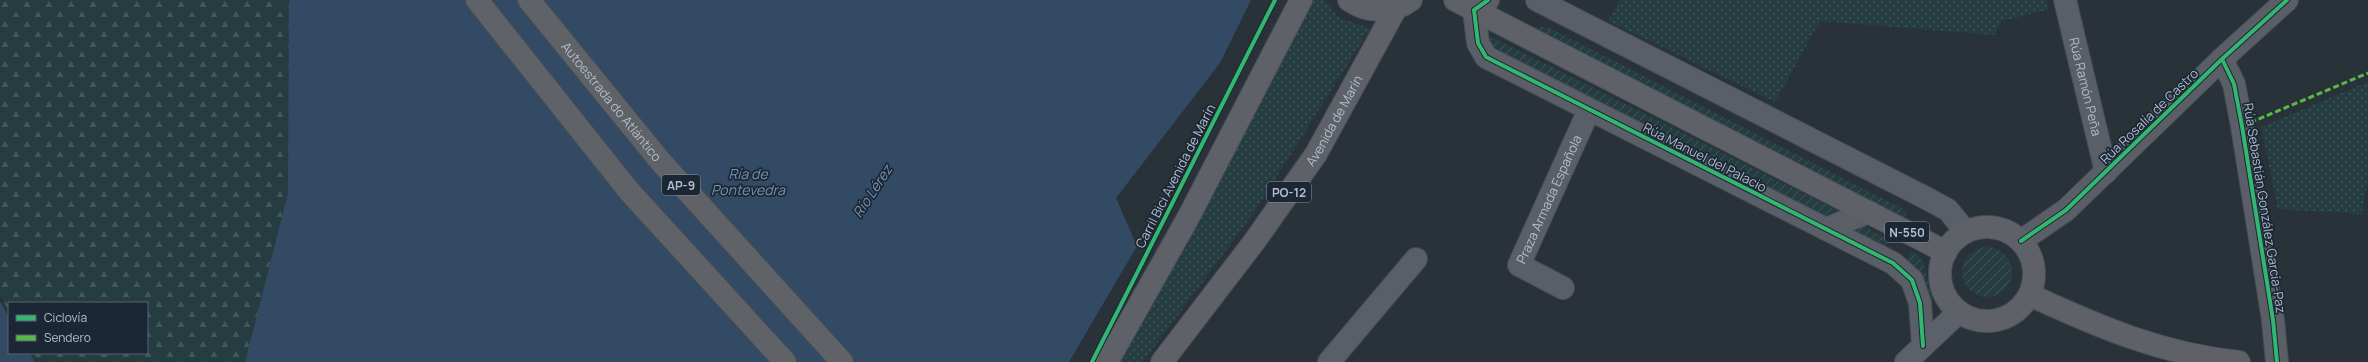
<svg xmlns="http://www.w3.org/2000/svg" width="2368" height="362" font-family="Manrope,sans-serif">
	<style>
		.grass { fill: url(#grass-dots) }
		.forest { fill: url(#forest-firs) }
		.garden { fill: url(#garden-furrows) }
		.water { fill: #334a64 }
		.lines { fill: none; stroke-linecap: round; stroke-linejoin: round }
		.minor-casing { stroke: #484d53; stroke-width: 24 }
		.primary-casing { stroke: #474d56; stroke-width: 24 }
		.trunk-casing { stroke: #464d55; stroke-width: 24 }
		.motorway-casing { stroke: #464d55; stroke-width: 24 }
		.minor { stroke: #5a5f67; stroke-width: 22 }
		.primary { stroke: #5c6169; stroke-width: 22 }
		.trunk { stroke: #5e6268; stroke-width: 22 }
		.motorway { stroke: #5f6266; stroke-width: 22 }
		.quiet { stroke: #58b947; stroke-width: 3; stroke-dasharray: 6 3; stroke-linecap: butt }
		.cycleway-casing { stroke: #1c2735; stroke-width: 6 }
		.cycleway { stroke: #33b770; stroke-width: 4 }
		.labels { text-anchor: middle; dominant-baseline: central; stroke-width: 3.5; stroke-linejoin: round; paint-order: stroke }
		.shield { fill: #1c2735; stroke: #86909d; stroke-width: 1 }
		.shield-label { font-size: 12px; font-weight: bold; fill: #b3bdca }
		.street-label { font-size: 13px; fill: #b3bdca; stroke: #1c2735 }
		.water-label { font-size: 14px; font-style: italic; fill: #7895b4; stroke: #1c2735 }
	</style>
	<defs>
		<pattern id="grass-dots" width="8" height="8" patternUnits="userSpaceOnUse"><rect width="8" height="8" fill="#253d40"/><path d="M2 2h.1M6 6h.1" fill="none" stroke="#42575a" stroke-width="1.8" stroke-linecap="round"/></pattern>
		<pattern id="forest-firs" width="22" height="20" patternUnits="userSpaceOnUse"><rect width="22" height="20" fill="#253d40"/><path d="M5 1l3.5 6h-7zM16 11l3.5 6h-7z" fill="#42575a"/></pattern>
		<pattern id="garden-furrows" width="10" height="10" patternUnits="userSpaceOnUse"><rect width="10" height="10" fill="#253d40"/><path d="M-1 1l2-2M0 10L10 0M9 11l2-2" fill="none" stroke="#42575a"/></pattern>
	</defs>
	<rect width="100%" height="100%" fill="#293139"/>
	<path class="grass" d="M1311 0H1325L1338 17 1370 29 1253 214 1143 362H1117Z
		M1620 0H2046L2048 10 2002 21 1994 35 1820 21 1775 102 1608 21Z
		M2368 82V177L2362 214 2278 209 2261 127Z"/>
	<path class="forest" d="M0 0H292L288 193 245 362H36L31 353H147V303H9V312L0 295Z"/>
	<path class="garden" d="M1537 27H1548L1907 211 1904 219 1537 35Z
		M1494 38 1843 213 1826 218 1487 49 1486 39Z
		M1859 223 1888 240 1883 251 1840 231Z
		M1962 272a25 25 0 1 1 50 0a25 25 0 1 1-50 0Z
		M1910 251 1919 255 1924 265 1933 302 1930 315 1906 264Z"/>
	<path class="water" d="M289 0H1251L1220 63 1116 198 1137 246 1069 362H245L288 193Z
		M0 301 9 317V353H30L35 362H0Z"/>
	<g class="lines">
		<defs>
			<g id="minor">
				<path d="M1488 0 1474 10 1478 43 1486 57 1893 263 1912 280 1920 303 1923 346"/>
				<path d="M1537 0 1926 198 1948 210 1966 232"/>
				<path id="s1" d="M2065 0 2106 172"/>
				<path d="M2222 59 2234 84 2242 126 2273 320 2277 362"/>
				<path d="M1826 229 1869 212"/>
				<path d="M2021 241 2066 210 2222 59 2287 0"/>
				<path id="s2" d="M1563 288 1519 265 1589 110"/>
				<path d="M1329 362 1416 259"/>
			</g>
			<path id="primary" d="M1906 362 1959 312"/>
			<g id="trunk">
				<path d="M1349 0C1367 13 1393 14 1411 0"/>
				<path d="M1455 0 1946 252"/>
				<circle cx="1987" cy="274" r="47"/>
				<path d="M2030 295C2099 327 2162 354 2239 362"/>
				<path d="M1107 362 1188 218 1301 0"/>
				<path id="s3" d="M1162 362 1254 242 1316 154 1396 8"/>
			</g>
			<g id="motorway">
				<path d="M477 0 629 191 785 362"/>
				<path id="s4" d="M529 0 661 162 842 362"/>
			</g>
		</defs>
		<use href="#minor" class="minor-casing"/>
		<use href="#primary" class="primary-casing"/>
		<use href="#trunk" class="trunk-casing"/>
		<use href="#motorway" class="motorway-casing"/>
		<use href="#minor" class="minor"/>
		<use href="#primary" class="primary"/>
		<use href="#trunk" class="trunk"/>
		<use href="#motorway" class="motorway"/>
		<path class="quiet" d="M2242 126 2368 73"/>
		<defs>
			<path id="cycleway" d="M1488 0 1474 10 1478 43 1486 57 1893 263 1912 280 1920 303 1923 346
				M2222 59 2234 84 2242 126 2273 320 2277 362
				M2021 241 2066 210 2222 59 2287 0
				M1092 362 1275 0"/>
		</defs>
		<use href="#cycleway" class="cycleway-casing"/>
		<use href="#cycleway" class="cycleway"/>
	</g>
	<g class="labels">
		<g class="shield">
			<rect x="662" y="175" width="38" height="20" rx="3"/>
			<rect x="1267" y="182" width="44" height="20" rx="3"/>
			<rect x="1885" y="222" width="44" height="20" rx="3"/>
		</g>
		<g class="shield-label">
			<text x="681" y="185">AP-9</text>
			<text x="1289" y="192">PO-12</text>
			<text x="1907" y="232">N-550</text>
		</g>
		<g class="street-label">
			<text stroke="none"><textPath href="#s1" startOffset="89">Rúa Ramón Peña</textPath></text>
			<text stroke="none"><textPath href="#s4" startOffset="131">Autoestrada do Atlántico</textPath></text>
			<text transform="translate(2149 116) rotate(-44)">Rúa Rosalía de Castro</text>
			<text stroke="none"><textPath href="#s3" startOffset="297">Avenida de Marín</textPath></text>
			<text transform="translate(1705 157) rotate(27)">Rúa Manuel del Palacio</text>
			<text transform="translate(1175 176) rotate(-63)">Carril Bici Avenida de Marín</text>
			<text stroke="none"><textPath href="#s2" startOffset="122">Praza Armada Española</textPath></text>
			<text transform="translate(2265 208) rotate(81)">Rúa Sebastián González García-Paz</text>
		</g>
		<g class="water-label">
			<text x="748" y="173">Ría de<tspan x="748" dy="16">Pontevedra</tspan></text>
			<text transform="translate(872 191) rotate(-57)">Río Lérez</text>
		</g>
	</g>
	<rect x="8" y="302" width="140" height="52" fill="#1c2735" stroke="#586371"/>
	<rect x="16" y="315" width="20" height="6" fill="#33b770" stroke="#586371"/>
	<text x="44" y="322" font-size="12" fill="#b3bdca">Ciclovía</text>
	<rect x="16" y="335" width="20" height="6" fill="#58b947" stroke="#586371"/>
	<text x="44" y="342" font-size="12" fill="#b3bdca">Sendero</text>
</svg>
